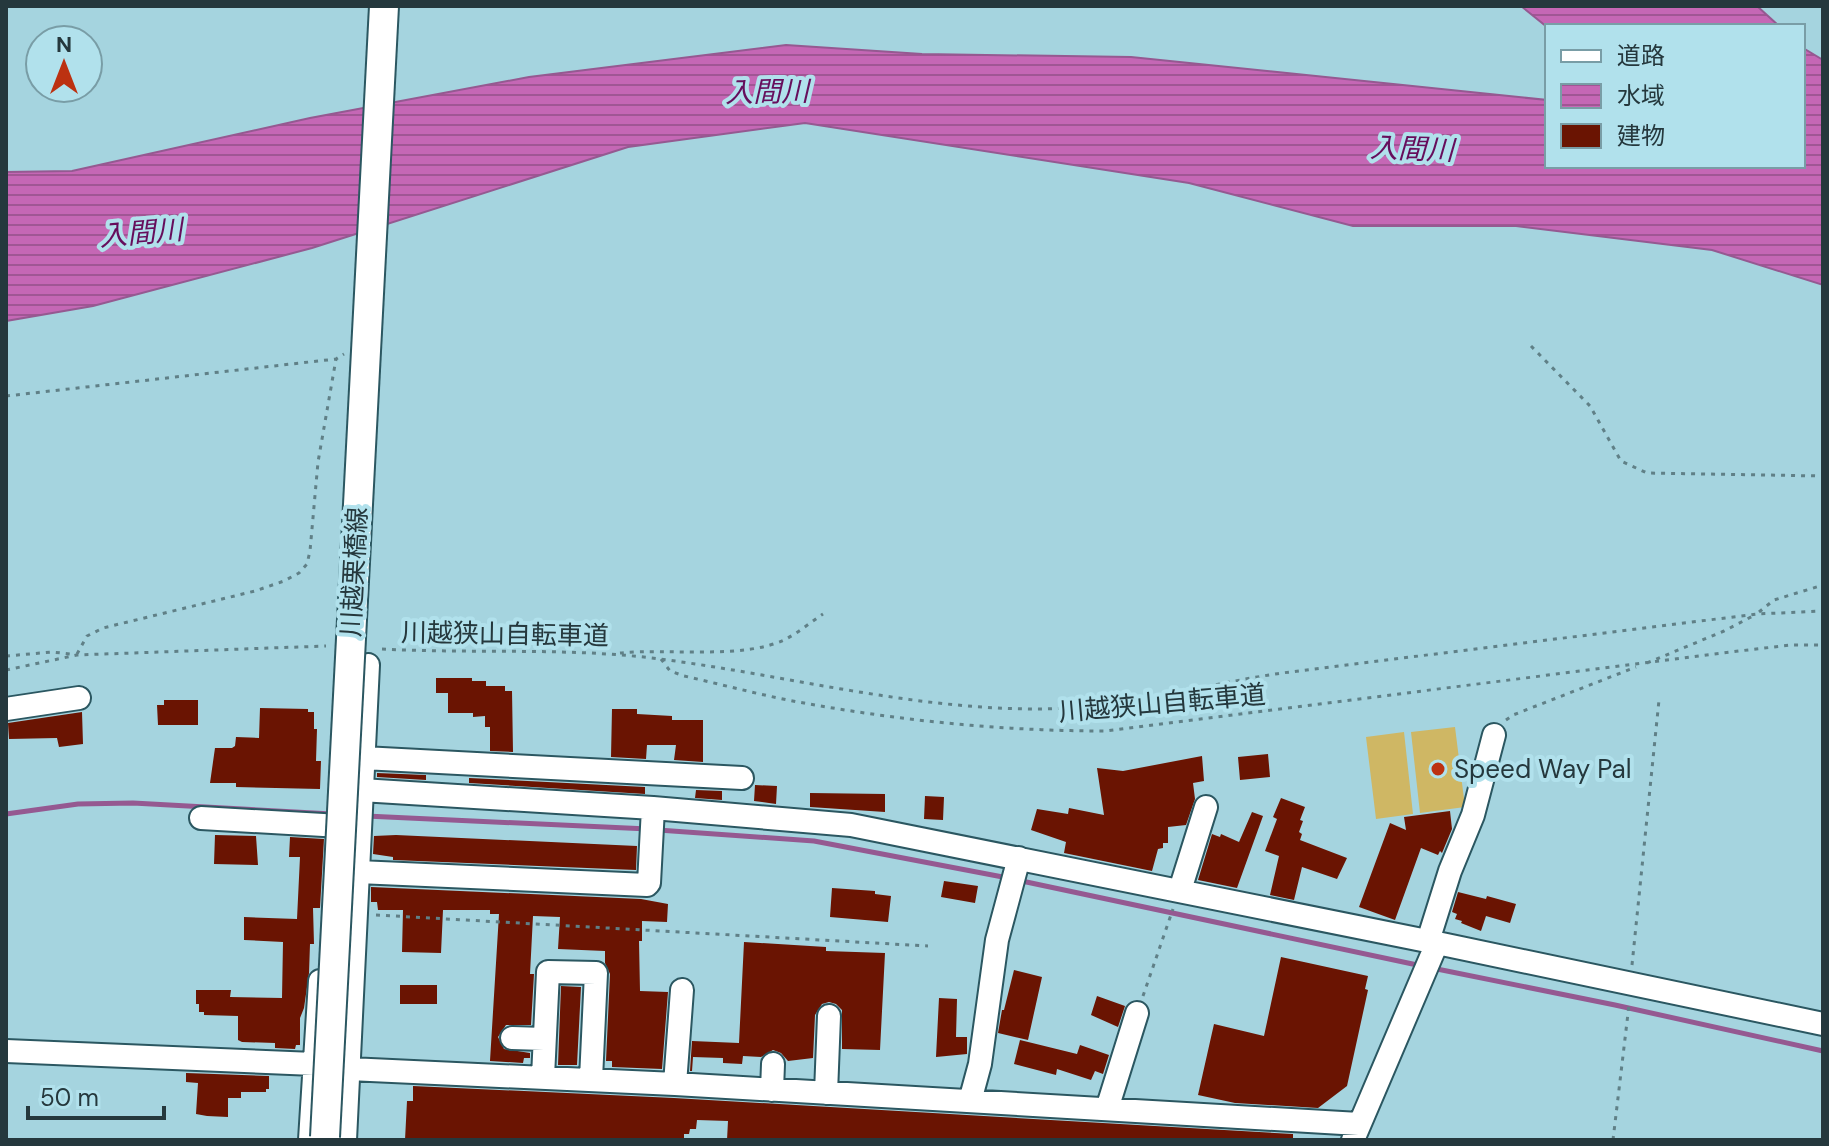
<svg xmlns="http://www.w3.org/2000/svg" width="1829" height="1146" font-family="'DM Sans','Noto Sans JP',sans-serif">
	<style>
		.park { fill: #cfb764 }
		.water { fill: url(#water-rules); stroke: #955991; stroke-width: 2 }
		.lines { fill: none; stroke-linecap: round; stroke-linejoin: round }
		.stream { stroke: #955991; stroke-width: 5 }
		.building { fill: #6a1402 }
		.minor-casing { stroke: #2b5761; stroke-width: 26 }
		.path { stroke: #608087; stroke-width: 3; stroke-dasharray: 4 6; stroke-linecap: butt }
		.minor { stroke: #fff; stroke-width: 22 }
		.major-bridge-casing { stroke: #2b5761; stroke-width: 32; stroke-linecap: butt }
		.major-bridge { stroke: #fff; stroke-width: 28 }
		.poi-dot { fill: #bc3111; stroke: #b1e1ec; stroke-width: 3 }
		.labels { text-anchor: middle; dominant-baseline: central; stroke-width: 8; stroke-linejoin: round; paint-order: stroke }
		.street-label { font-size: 26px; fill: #25383d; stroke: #b1e1ec }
		.poi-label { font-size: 26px; fill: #25383d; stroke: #b1e1ec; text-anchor: start }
		.water-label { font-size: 28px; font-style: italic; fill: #660e5c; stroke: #b1e1ec }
	</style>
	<defs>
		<pattern id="water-rules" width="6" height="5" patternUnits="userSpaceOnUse" patternTransform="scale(2)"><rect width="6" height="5" fill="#c567b5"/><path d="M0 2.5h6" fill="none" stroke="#a05694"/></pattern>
	</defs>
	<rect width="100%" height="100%" fill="#a5d4df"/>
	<path class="park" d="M1455 727 1465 807 1420 813 1411 732Z
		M1404 732 1413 814 1376 819 1366 737Z"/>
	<path class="water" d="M1521 6H1757L1779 26 1547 27Z
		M786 45 922 54 1131 57 1547 100V166H1803V48L1823 60V285L1712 250 1516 226H1353L1189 183 805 123 628 147 312 248 93 306 6 321V172L72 171 310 118 529 77Z"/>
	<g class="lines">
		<path class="stream" d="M6 814 78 804 133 803 332 814
			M366 816 648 829
			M658 830 814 841 1008 878
			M1017 880 1422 966
			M1432 968 1615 1005 1823 1051"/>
	</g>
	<path class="building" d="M436 678H472V681H486V686H505V691H512L513 752 490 751V727H485V716L473 717V713H448V693H436Z
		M164 700H198V725H158L157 705H164Z
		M260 708 308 709V712H314V729H317L316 761H321L320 789 236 787V783H210L215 748H232L235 746 236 737 259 738Z
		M612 709H637V714L672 716V720H703V762L674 760 676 745H647L646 759 611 757Z
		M82 712 83 744 59 747 57 738 9 739 8 723Z
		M1268 754 1270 777 1240 780 1238 757Z
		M1202 756 1204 781 1193 783 1195 799 1186 825 1168 827V843H1163V848L1158 849 1152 871 1064 853 1066 842 1031 830 1037 809 1068 814 1069 808 1104 815 1097 768 1123 771Z
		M377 773 426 775V780L377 777Z
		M469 778 645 787V794L469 783Z
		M755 785 777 786 776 804 754 801Z
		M696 790 722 791V800L695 798Z
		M810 793 885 794V812L810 807Z
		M925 796 944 797 943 820 924 819Z
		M1281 798 1305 807 1300 820 1303 821 1299 832 1302 834 1300 840 1347 858 1337 879 1302 867 1294 900 1270 895 1279 856 1265 851 1277 819 1273 817Z
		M1450 811 1452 829 1442 853 1440 851 1438 855 1421 848 1395 920 1359 907 1390 823 1406 830 1404 817Z
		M1252 812 1263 816 1237 888 1198 880 1212 834 1220 837 1221 834 1239 842Z
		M215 835 256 836 258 865 214 864Z
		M396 835 637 846 636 870 393 860V857L373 854 374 836Z
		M290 837 324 839 320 908H313L314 944H310L309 973 304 1008 300 1018V1045H296L295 1049 275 1048V1043L242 1042 238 1040V1016L204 1015V1012H199V1004H196V990H231L230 997 282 998 283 942 244 940V917L297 919 300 857H289Z
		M944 881 978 886 975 903 941 897Z
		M371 887 641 899 668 904 667 922 642 921V941H639L640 991 668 992 662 1069 612 1067V1061H606L610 974 605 963V951L558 949 560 917 533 916 530 974H534L531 1025H506L498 1037 504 1049 530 1053V1058H524L523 1063 490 1061 499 914H490V910H443L441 953 402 952 403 910H378L377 902H371Z
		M832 888 875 891V894L891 896 888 922 830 917Z
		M1458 892 1486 899 1487 896 1516 904 1510 923 1486 916 1481 931 1461 923 1462 921 1455 919 1457 914 1452 912Z
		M744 942 826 947V951L885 953 880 1050 842 1049V1010L836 1004 829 1002 822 1004 815 1015 813 1058 788 1061 781 1053 773 1050 761 1057 743 1056 742 1064 723 1063V1058L693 1057 692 1071H690L692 1041 739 1043Z
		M1281 957 1368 976 1365 989 1368 990 1347 1086 1318 1108 1235 1103 1198 1095 1214 1024 1264 1036Z
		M1014 970 1042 977 1028 1040 998 1033 1002 1010H1004Z
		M400 985H437V1004H400Z
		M561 986 581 987 577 1065H558Z
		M1097 996 1125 1006 1118 1027 1091 1015Z
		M939 998 957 999 956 1037H967V1054L936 1057Z
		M1020 1040 1077 1054 1080 1045 1109 1055 1103 1074 1095 1071 1091 1080 1057 1069 1056 1075 1014 1064Z
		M186 1073 269 1076V1089H266V1092H241V1098H228V1117L207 1116 196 1114 198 1083 186 1082Z
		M413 1086 674 1098 1293 1134V1140H727L728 1121 697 1120 696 1129H690L689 1134H684V1140H405L407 1101H413Z"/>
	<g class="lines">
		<defs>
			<path id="minor" d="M6 709 79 698
				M363 758 742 778
				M361 790 653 808 851 825 1437 943 1823 1024
				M201 818 358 827
				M358 872 647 885 649 883 653 808
				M1180 890 1206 807
				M1428 941 1450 871 1473 815 1494 735
				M512 1038 544 1039
				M6 1051 314 1064
				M349 1069 675 1084 1359 1124
				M543 1077 548 972 596 973 591 1079
				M675 1084 682 990
				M772 1090 773 1064
				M826 1093 829 1016
				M970 1101 980 1064 997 940 1019 858
				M1107 1109 1137 1013
				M310 1140 320 981
				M345 1140 368 665
				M1353 1140 1437 943"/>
		</defs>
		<use href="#minor" class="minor-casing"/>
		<path class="path" d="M1531 346 1590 406 1621 461 1647 473 1823 476
			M6 396 336 359
			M1759 612 1774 600 1823 585
			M382 649C474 654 569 647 660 659 785 675 909 709 1037 709 1120 709 1200 685 1282 673L1757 614 1823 611
			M620 653C668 648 744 660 786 639 799 632 811 622 823 614
			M77 654 87 636 103 628 255 591 284 581 299 573 307 564 310 551 318 462 336 359 344 354
			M6 656 52 652 70 654
			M661 659 670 671 684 676C724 685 764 696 804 703 903 721 1004 731 1105 731L1739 651 1791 645H1823
			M1647 663 1724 631 1753 616
			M6 670 77 655 326 646
			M1506 720 1513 715 1636 667
			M376 915 928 946
			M1632 965 1659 700
			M1143 996 1173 909
			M1613 1140 1629 1005"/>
		<use href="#minor" class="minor"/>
		<defs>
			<path id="major-bridge" d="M325 1137 384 6"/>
		</defs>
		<use href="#major-bridge" class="major-bridge-casing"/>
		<use href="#major-bridge" class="major-bridge"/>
	</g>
	<circle class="poi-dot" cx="1438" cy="769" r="8"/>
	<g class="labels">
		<g class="street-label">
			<text transform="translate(354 572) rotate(-87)">川越栗橋線</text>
			<text transform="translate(505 634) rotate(1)">川越狭山自転車道</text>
			<text transform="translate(1162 703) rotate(-5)">川越狭山自転車道</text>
		</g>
		<g class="poi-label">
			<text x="1454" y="769">Speed Way Pal</text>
		</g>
		<g class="water-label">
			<text transform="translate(767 92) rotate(-1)">入間川</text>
			<text transform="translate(1412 149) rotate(2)">入間川</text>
			<text transform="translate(141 233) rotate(-5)">入間川</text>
		</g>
	</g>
	<rect width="1829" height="1146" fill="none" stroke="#25383d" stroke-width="16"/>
	<rect x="1545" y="24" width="260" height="144" fill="#b1e1ec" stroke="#799da6" stroke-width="2"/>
	<rect x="1561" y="50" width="40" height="12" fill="#ffffff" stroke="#799da6" stroke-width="2"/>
	<text x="1617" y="64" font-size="24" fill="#25383d">道路</text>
	<rect x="1561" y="84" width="40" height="24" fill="url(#water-rules)" stroke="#799da6" stroke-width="2"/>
	<text x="1617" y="104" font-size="24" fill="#25383d">水域</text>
	<rect x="1561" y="124" width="40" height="24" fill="#6a1402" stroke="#799da6" stroke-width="2"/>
	<text x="1617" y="144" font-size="24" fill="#25383d">建物</text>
	<g transform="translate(64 64)"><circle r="38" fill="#b1e1ec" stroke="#799da6" stroke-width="2"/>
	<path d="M0-6L14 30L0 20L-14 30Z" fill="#bc3111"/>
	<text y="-12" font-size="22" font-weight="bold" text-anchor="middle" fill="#25383d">N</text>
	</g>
	<path d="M28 1106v12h136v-12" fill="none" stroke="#25383d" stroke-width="4"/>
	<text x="40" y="1106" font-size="24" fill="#25383d" stroke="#b1e1ec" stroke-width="6" paint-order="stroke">50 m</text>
</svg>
